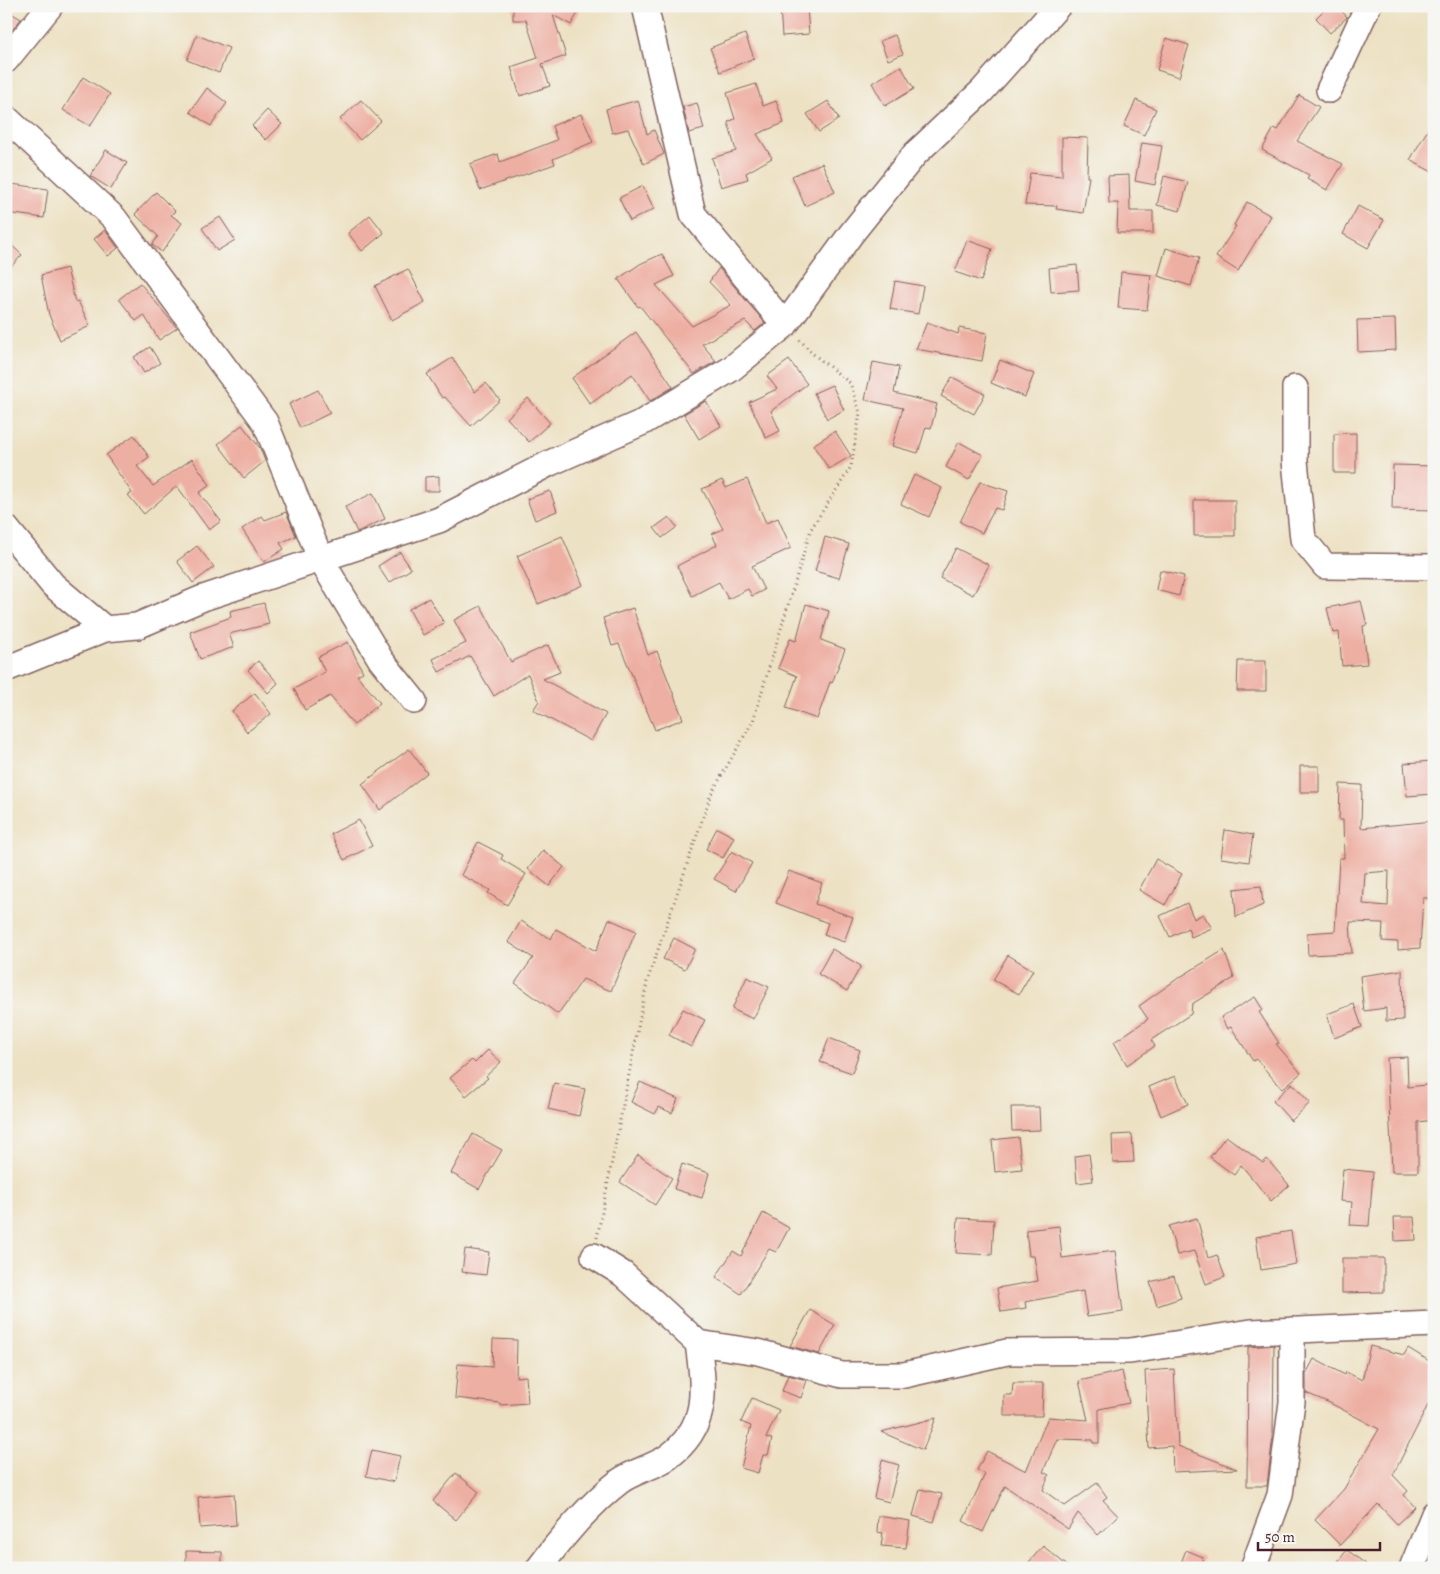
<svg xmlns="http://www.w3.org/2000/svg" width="1440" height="1574" font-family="Alegreya,serif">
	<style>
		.building { fill: #eeafa3; fill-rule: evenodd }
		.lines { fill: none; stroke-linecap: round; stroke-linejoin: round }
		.minor-casing { stroke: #836360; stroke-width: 28 }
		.path { stroke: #836360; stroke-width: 3; stroke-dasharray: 1 4; stroke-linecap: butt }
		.minor { stroke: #fff; stroke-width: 25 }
	</style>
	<rect width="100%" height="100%" fill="#f6f6f2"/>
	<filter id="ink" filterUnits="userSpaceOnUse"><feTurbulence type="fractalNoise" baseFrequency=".02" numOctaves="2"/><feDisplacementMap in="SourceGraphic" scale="10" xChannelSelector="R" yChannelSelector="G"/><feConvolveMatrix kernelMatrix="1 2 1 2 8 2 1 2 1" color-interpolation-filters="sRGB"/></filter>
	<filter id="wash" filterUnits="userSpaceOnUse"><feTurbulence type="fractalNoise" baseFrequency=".0096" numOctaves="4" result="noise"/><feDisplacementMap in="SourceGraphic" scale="20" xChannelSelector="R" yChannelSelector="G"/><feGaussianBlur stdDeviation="1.12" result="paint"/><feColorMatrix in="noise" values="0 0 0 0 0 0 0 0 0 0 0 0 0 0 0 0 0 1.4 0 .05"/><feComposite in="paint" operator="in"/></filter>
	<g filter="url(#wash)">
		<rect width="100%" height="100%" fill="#ede1c3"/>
		<g id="blocks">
			<path class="building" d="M513 6H569L579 11 571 25 553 15 566 56 542 64 550 86 520 96 511 67 538 58 526 20H513Z
				M807 6 809 34 782 36 780 7Z
				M1328 6H1337L1347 17 1330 33 1316 18Z
				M6 10 21 19 6 37Z
				M745 34 754 58 720 72 710 48Z
				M197 35 229 48 219 73 187 60Z
				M895 35 903 54 888 60 880 41Z
				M1166 38 1189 45 1179 77 1157 70Z
				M901 66 914 89 885 106 872 83Z
				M83 77 110 94 90 126 63 110Z
				M756 84 763 106 776 101 784 123 757 134 772 158 746 173 748 179 721 187 712 158 736 151 728 122 735 119 727 93Z
				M207 88 227 103 211 126 190 112Z
				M1299 95 1319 107 1297 141 1343 164 1327 190 1307 179 1309 175 1262 150 1274 128 1278 130Z
				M361 100 381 121 360 140 340 119Z
				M638 100 647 134 654 130 664 154 644 164 628 129 612 133 606 109Z
				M1136 100 1156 109 1144 135 1124 126Z
				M828 101 839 119 819 132 807 114Z
				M697 103 704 129 689 133 683 107Z
				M267 110 282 124 266 140 252 126Z
				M581 114 593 142 553 159 555 164 480 190 470 164 498 154 500 162 557 140 552 126Z
				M1434 119V173L1410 160Z
				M1062 137 1088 138 1087 177H1089L1083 213 1056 209 1057 206 1025 205 1030 173 1062 176Z
				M1142 143 1162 146 1155 185 1135 181Z
				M106 150 127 163 111 189 90 176Z
				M822 163 835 192 805 206 792 176Z
				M1129 175 1130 211H1153V233H1117L1118 203H1109L1108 176Z
				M1164 176 1188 182 1180 211 1157 205Z
				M11 184 48 189 44 218 7 213Z
				M643 186 654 209 630 221 619 198Z
				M156 192 175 211 171 215 182 223 162 252 152 245 158 236 135 214Z
				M1247 202 1271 216 1238 271 1216 257 1236 226 1234 225Z
				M1358 206 1384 220 1368 248 1343 234Z
				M370 215 384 233 362 251 348 233Z
				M220 217 235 240 217 251 202 228Z
				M105 230 118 248 108 256 94 239Z
				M6 240 22 255 6 272Z
				M967 240 992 249 981 281 955 272Z
				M1166 248 1199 258 1191 286 1158 276Z
				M662 254 674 276 656 285 692 326 731 305 709 282 719 268 765 323 755 331 745 321 702 344 716 361 694 374 640 306 638 307 618 279 640 264Z
				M1077 265 1079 290 1051 292 1049 268Z
				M67 268 75 302 78 301 90 326 60 340 49 315 41 275Z
				M408 269 425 302 392 320 375 286Z
				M1121 272 1151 275 1147 310 1118 308Z
				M895 281 923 286 918 314 890 309Z
				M140 283 177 328 159 340 144 315 136 321 119 299Z
				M1395 319 1396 350 1358 352 1357 320Z
				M927 322 958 334 959 328 987 333 982 361 916 349Z
				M636 332 673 387 650 401 632 374 590 404 572 378Z
				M150 347 160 363 144 373 134 357Z
				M452 358 475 392 486 383 500 400 471 426 445 397 442 398 427 374Z
				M789 360 807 384 771 411 780 431 766 438 749 402 777 389 767 376Z
				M1000 360 1034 374 1025 397 991 383Z
				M873 362 899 367 894 393 937 404 931 428 926 427 918 453 892 446 903 408 865 400Z
				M952 377 985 394 974 414 941 396Z
				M832 385 844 410 827 419 814 393Z
				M318 390 330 413 300 428 289 404Z
				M528 398 550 423 529 442 507 418Z
				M706 401 721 426 699 439 684 414Z
				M242 425 260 448 265 461 244 478 218 444Z
				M835 431 851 456 829 469 813 445Z
				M1356 433V473H1334V434Z
				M134 435 149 457 137 466 153 486 192 459 210 485 199 493 221 521 209 530 177 486 144 514 128 495 132 493 106 455Z
				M959 442 983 455 969 480 946 467Z
				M1393 465 1434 466V510L1392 509Z
				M914 475 942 488 929 517 901 504Z
				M439 476V491H425V477Z
				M747 479 766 523 778 518 791 548 752 566 764 590 752 596 748 589 728 599 719 582 692 596 677 566 717 545 712 534 723 529 702 489 722 480 726 488Z
				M980 482 1008 491 1002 510 995 508 982 533 960 522Z
				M550 491 557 511 535 520 527 499Z
				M373 493 385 519 357 532 345 507Z
				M1194 500H1235V536H1194Z
				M286 512 296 536 280 543 284 549 264 562 242 529 262 516 265 520Z
				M669 517 677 527 662 538 654 528Z
				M562 536 583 585 538 604 517 556Z
				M825 537 849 544 839 578 815 571Z
				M197 546 214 567 193 583 177 561Z
				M956 548 989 565 973 595 940 578Z
				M400 552 411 569 389 583 378 566Z
				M1160 570 1184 576 1179 596 1156 590Z
				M429 598 444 623 423 635 409 609Z
				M1361 601 1367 625 1363 626 1367 664 1342 666 1339 632 1333 633 1327 608Z
				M264 603 269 624 229 634 234 647 200 659 190 632 231 617 230 611Z
				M806 604 829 611 821 640 845 649 832 683 830 682 817 719 786 708 797 676 778 668 790 639 796 641Z
				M481 606 511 662 548 645 560 672 543 679 606 714 591 741 533 710 539 701 528 674 494 696 470 656 439 672 433 659 466 643 454 620Z
				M633 608 648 655 657 651 683 719 655 730 619 644 612 646 603 618Z
				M348 642 363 672 357 675 380 703 354 725 330 696 305 710 294 689 325 672 318 657Z
				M258 661 278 683 268 693 248 670Z
				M1238 661H1266V691H1237Z
				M255 693 271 714 247 732 232 711Z
				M409 749 427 773 380 810 362 784Z
				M1434 761V794L1407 796 1404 763Z
				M1300 766H1319V792H1300Z
				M1340 784 1362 785 1361 828 1434 821V898H1423L1420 948 1398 950V942L1382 941 1383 923 1350 922 1352 953 1308 955 1307 933 1335 931 1339 858H1344L1343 820H1339ZM1389 871 1388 906 1363 904 1365 873Z
				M359 820 372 846 344 860 331 834Z
				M717 828 734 837 723 858 706 849Z
				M1225 830 1253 835 1249 862 1221 858Z
				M478 842 503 855 501 859 526 874 507 905 488 893 490 890 461 875Z
				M543 850 564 867 549 886 528 869Z
				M732 851 752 863 736 891 714 879Z
				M1156 859 1182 874 1165 905 1139 890Z
				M789 871 822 883 815 904 853 917 844 942 824 935 828 923 776 903Z
				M1261 886 1263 905 1236 917 1234 889Z
				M1187 903 1194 919 1203 914 1212 928 1191 937 1188 928 1170 937 1160 916Z
				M609 919 636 931 611 991 583 979 558 1014 515 983 533 958 508 942 521 921 551 939 556 929 596 951Z
				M674 938 695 949 685 969 663 959Z
				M832 949 861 966 847 991 818 974Z
				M1224 950 1234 978 1192 1004 1191 1014 1151 1040 1155 1046 1127 1065 1114 1042 1148 1019 1139 1006 1177 979Z
				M1008 955 1033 970 1019 994 993 980Z
				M1402 970 1403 1020 1386 1021V1008L1364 1011 1360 976Z
				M747 977 769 987 753 1019 732 1009Z
				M1255 997 1263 1010 1259 1012 1279 1043 1276 1044 1301 1073 1282 1089 1256 1059 1253 1061 1231 1027 1227 1029 1221 1017Z
				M1354 1004 1362 1027 1334 1038 1327 1014Z
				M683 1009 705 1020 691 1047 669 1035Z
				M829 1038 860 1050 852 1073 820 1062Z
				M488 1050 501 1062 486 1076 488 1078 466 1096 450 1078 472 1060 475 1063Z
				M1407 1057 1408 1087 1434 1084V1120L1418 1122V1172H1392L1387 1058Z
				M1175 1076 1188 1104 1161 1116 1149 1087Z
				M640 1082 678 1099 672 1113 659 1107 655 1114 631 1102Z
				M554 1083 585 1089 579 1116 548 1109Z
				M1292 1083 1310 1103 1291 1121 1273 1101Z
				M1011 1107H1039L1040 1130 1012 1131Z
				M473 1134 502 1150 479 1189 451 1173Z
				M1132 1134 1134 1162 1113 1163 1112 1135Z
				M1226 1136 1263 1163 1267 1159 1289 1185 1271 1201 1241 1165 1234 1175 1210 1157Z
				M1018 1137 1022 1169 995 1172 992 1140Z
				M1089 1154 1093 1181 1077 1183 1075 1156Z
				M638 1155 672 1178 655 1205 620 1182Z
				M682 1164 709 1173 702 1198 674 1189Z
				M1343 1169 1373 1172 1369 1226 1350 1225 1352 1202 1340 1201Z
				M763 1213 789 1228 776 1252 769 1249 741 1294 716 1277 733 1251 741 1256Z
				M1394 1217H1414L1416 1240 1395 1241Z
				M958 1218 994 1220 992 1255 956 1253Z
				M1197 1218 1208 1258 1217 1255 1225 1277 1206 1284 1194 1251 1177 1255 1169 1226Z
				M1059 1226 1062 1258 1115 1251 1123 1312 1087 1317 1083 1291 1025 1302 1026 1308 1001 1312 997 1288 1038 1281 1034 1256H1029L1026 1230Z
				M1291 1231 1296 1264 1261 1270 1256 1237Z
				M465 1249 489 1252 486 1275 462 1272Z
				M1342 1258H1384V1292L1342 1293Z
				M1174 1276 1181 1298 1157 1306 1150 1282Z
				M810 1310 835 1325 819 1354 790 1346Z
				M493 1339 517 1340 516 1377 526 1376 528 1403 500 1405V1403L455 1398 458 1364 492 1367Z
				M1274 1345 1273 1435 1267 1486H1247L1248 1347Z
				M1370 1346 1404 1355 1408 1348 1434 1364V1393L1393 1475 1408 1491 1404 1495 1415 1507 1397 1524 1378 1504 1340 1545 1315 1520 1344 1489 1379 1429 1330 1403 1306 1393V1374L1314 1359 1345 1375 1346 1372 1362 1380Z
				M1174 1369 1178 1446 1237 1469 1173 1472 1172 1446 1149 1448 1145 1371Z
				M1122 1371 1129 1403 1099 1409V1443H1093V1440L1057 1439 1043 1472 1049 1475 1043 1490 1065 1506 1097 1483 1107 1497 1103 1500 1118 1516 1098 1535 1078 1513 1068 1529 1005 1486 983 1532 963 1521 985 1474 977 1470 987 1451 1026 1471 1048 1417 1088 1420 1079 1381Z
				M779 1373 807 1380 801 1398 782 1391 788 1375Z
				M1013 1383H1043L1042 1416H1004V1395H1012Z
				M752 1398 779 1410 766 1438 772 1439 768 1455H763L758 1473 741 1468 751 1426 741 1422Z
				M936 1418 923 1450 881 1432Z
				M372 1450 400 1456 394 1482 366 1476Z
				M882 1460 899 1465 889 1502 874 1498Z
				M456 1473 479 1492 456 1520 433 1501Z
				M920 1489 942 1494 934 1522 913 1516Z
				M234 1494 236 1525 200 1528 198 1497Z
				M878 1516 910 1521 906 1548 881 1546 883 1533 877 1532Z
				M1043 1546 1070 1568H1024Z
				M1186 1550 1203 1557 1200 1568H1179Z
				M1347 1550 1371 1568H1333Z
				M186 1551 222 1552V1568H186Z"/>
		</g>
	</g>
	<g filter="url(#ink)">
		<use href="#blocks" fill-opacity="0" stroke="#836360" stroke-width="1"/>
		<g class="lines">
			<defs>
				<path id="minor" d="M645 6 693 214 785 325
					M6 60 50 6
					M1329 90 1368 6
					M6 118 114 218 265 422 321 560 381 660 414 701
					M1295 388V461L1303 539 1325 566 1434 567
					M6 528 53 585 105 629 137 626 203 598 439 520 550 463 643 422 731 369 785 325 851 234 915 154 982 91 1058 6
					M6 669 105 629
					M594 1256 623 1274 698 1343 758 1352 842 1375H904L1007 1352 1130 1351 1251 1332 1434 1324
					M539 1568C560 1539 591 1503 620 1481 634 1471 654 1467 668 1457 710 1426 704 1388 698 1343
					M1253 1568 1280 1495 1292 1402V1330
					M1412 1568 1434 1514"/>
			</defs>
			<use href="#minor" class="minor-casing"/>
			<path class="path" d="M597 1238 647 982 711 794 753 721 811 529 851 467 860 413 850 383 812 353 799 339"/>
			<use href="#minor" class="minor"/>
		</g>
	</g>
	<rect width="1440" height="1574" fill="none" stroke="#f6f6f2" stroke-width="25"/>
	<path d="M1258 1542v8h122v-8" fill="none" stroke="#4a1f2b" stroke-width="2.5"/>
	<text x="1265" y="1542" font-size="15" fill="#4a1f2b" stroke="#f6f6f2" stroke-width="4" paint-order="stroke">50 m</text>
</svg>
